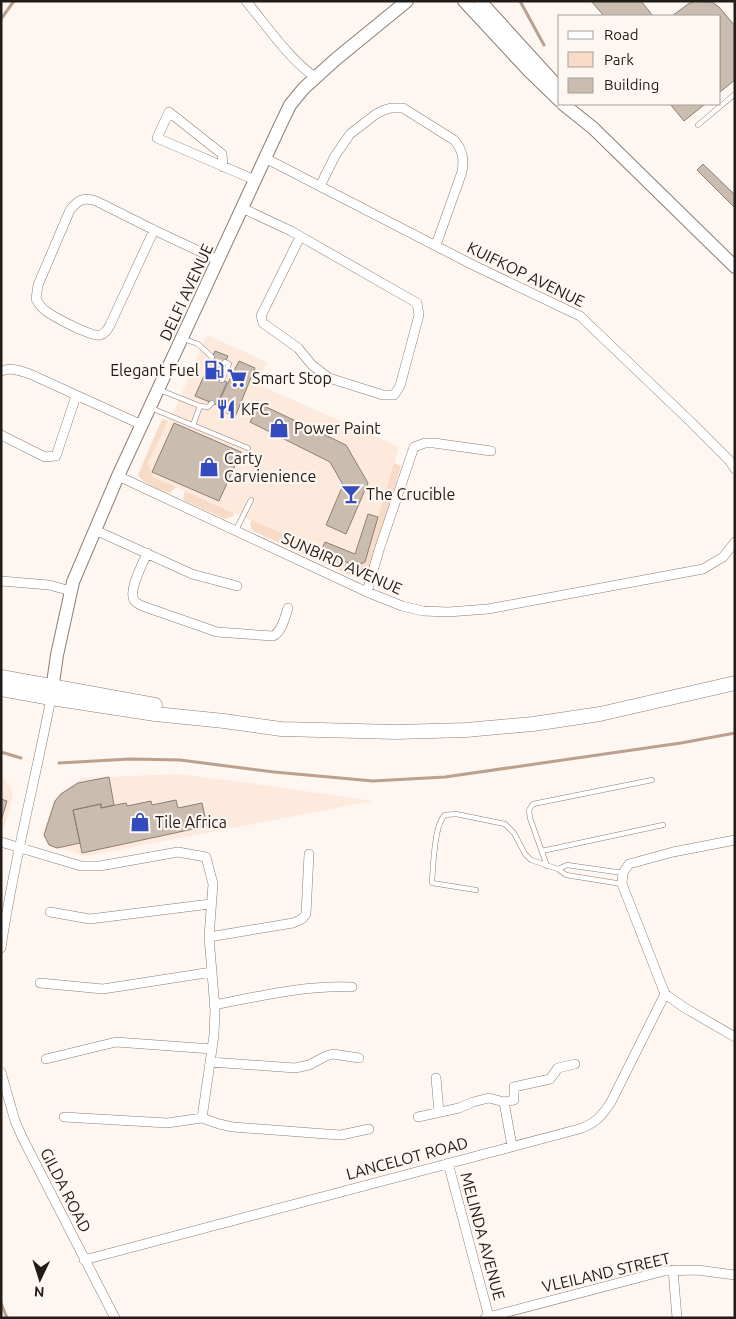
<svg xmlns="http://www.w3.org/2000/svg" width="736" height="1319" font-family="Ubuntu,sans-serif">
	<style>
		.built { fill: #fdeadd }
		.green { fill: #f7dbc7 }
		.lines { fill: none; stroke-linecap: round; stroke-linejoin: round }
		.stream { stroke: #bba08d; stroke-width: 3 }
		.building { fill: #cbbcb0; stroke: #8d7e73 }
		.lane-casing { stroke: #8d7e73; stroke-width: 5.5 }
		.street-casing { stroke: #8d7e73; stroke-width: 10 }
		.secondary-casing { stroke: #8d7e73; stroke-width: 14 }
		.primary-casing { stroke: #8d7e73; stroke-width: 15 }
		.lane { stroke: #fff; stroke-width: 4.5 }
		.street { stroke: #fff; stroke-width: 9 }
		.secondary { stroke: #fff; stroke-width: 12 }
		.primary { stroke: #fff; stroke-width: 14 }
		.labels { text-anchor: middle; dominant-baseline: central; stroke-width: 4.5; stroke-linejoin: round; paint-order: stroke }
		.street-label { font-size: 16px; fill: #221c18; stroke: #fdf6f1 }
		.poi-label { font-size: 16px; fill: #221c18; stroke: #fdf6f1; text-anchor: start }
	</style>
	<rect width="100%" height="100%" fill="#fdf6f1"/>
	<path class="built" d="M207 335 267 362 257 384 399 447 365 562 355 566 153 477 148 463 165 427 174 411Z
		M1 774 12 790 13 795 4 829 1 828Z
		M177 774 242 782 373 801 86 856 49 845 43 834 52 804 60 793 82 778Z"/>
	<path class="green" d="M162 419 168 421 148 463 153 477 176 487 170 493C159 490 144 484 138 475Z
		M394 463 401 466 370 568C364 576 356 577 347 574L253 531 250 524 252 520 355 566 365 562Z
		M185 491 234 513 233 516 225 519 185 501 183 497Z"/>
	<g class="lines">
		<path class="stream" d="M520 1 544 45
			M1 19 14 1
			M1 752 21 758
			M59 763 130 759 180 760 274 772 373 781 445 777 681 743 735 733
			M1 1303 7 1318"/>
	</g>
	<path class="building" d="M591 1H641L653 16H604Z
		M695 1 712 2 719 7 735 26V80L720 92V16H672L688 4Z
		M670 104H705L684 121Z
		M703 164 735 195 734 207 697 170Z
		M215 351 228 356 218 379 227 382 217 405 195 396Z
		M239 361 255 368 235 417 221 410 222 407 217 405Z
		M260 404 346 445 368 483 346 534 326 525 343 485 330 462 250 422Z
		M174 423 241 452 219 501 152 472Z
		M368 514 378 517 365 562 355 566 321 551 325 542 355 554Z
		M109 777 114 805 101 808V804L73 810 80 843 57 848 49 845 44 835 55 801 61 794 78 783Z
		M1 799 7 801 1 821Z
		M176 800 178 808 202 803 207 826 82 853 73 810 101 804V808L126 803 127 806 151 801 152 805Z"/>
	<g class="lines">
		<defs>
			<path id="lane" d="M698 125 735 94
				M184 339 198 344 212 357
				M222 380 229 364 225 362
				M160 390 200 406
				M151 408 248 448
				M193 425 200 406 208 407 212 403
				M236 530 251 500
				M542 851 663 825
				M547 866 530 818 529 810 533 804 652 780
				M558 869 567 865 623 873
				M476 890 432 883C433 868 434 824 445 815L456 814 505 824 514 833 525 854 531 860 558 869 566 875 622 884"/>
			<path id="street" d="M246 1C267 26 289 59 315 77
				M265 158 473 265 580 316 692 423 729 460 735 469
				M223 167 222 154 169 112 157 138 255 180
				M320 186 335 156 350 134 376 114 384 110 391 108H403L454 140C463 150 464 159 462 172L436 245
				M242 208 291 231 417 303 419 315 400 386 394 395H383L329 378 312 365 298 348 263 323 261 316 300 237
				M154 230 110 325C108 329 105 334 100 335 91 337 54 317 46 311 41 308 39 304 36 299L38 285 70 210C78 200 83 197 96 201L154 230 218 260
				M1 371C12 367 20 371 30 374L142 425
				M1 435 45 457 56 456 76 396
				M118 476 367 592 402 606 423 611 448 612 488 609 703 569 723 557 735 542
				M95 530 192 574 237 586
				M147 553C143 563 128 591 134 600 137 605 143 606 148 608L217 632 273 636C282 632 285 617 288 608
				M1 581 49 585 71 591
				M367 592 379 550 414 447 425 443H434L491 451
				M735 840 673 852 629 864 623 873 622 884 665 994 685 1008 735 1037
				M1 842 81 866H100L178 852 206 857 213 884 209 937 215 1009 214 1035 202 1118
				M50 912 90 919 210 904
				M209 937 293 923 302 919 306 914 309 854
				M1 948C13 864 35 782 51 698
				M40 983 103 989 212 972
				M214 1005C260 996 305 985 352 987
				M46 1059 116 1042 212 1049
				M210 1062 295 1068 309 1065 326 1056 333 1054 359 1058
				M1 1072 15 1121 23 1139 115 1318
				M436 1078 439 1112
				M64 1117 167 1123 202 1118 219 1124 233 1127 326 1134 341 1135 369 1129
				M418 1117 459 1108 473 1102 489 1098 504 1102
				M512 1146 504 1102 514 1100V1087L550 1079 558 1068 575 1064
				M448 1163 489 1317
				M84 1260 579 1129C596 1123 601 1117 611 1102L665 994
				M673 1270 677 1318
				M485 1318 664 1271 697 1270 735 1275"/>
			<path id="secondary" d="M464 1 529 71 560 101
				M480 1 560 89
				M563 104 593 128 735 267
				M51 697 57 655 73 582 118 476 279 128 290 105 304 88 336 59 407 1"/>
			<path id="primary" d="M1 677 155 705
				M1 689 51 698 155 714 224 721 281 729 396 732 466 730 533 724 600 714 735 683"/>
		</defs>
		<use href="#lane" class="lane-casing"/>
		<use href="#street" class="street-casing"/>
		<use href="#secondary" class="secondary-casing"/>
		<use href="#primary" class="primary-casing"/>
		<use href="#lane" class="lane"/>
		<use href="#street" class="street"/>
		<use href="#secondary" class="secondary"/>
		<use href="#primary" class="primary"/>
	</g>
	<defs>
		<symbol id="fuel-bare" viewBox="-9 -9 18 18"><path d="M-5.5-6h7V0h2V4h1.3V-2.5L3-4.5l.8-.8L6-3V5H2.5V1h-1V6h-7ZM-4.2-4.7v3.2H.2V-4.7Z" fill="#334bbd" stroke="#fdf6f1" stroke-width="2.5" paint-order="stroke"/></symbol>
		<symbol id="supermarket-bare" viewBox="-9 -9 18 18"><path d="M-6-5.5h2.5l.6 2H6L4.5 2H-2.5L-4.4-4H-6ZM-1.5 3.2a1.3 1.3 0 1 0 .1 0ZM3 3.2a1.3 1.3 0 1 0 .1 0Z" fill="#334bbd" stroke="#fdf6f1" stroke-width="2.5" paint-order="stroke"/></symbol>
		<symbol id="restaurant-bare" viewBox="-9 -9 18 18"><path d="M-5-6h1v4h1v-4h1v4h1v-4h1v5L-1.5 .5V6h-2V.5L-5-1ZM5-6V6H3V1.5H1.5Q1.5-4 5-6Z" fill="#334bbd" stroke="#fdf6f1" stroke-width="2.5" paint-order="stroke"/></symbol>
		<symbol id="shop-bare" viewBox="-9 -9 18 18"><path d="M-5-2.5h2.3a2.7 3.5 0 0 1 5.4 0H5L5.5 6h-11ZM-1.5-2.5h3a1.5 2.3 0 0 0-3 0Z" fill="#334bbd" stroke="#fdf6f1" stroke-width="2.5" paint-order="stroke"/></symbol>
		<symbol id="bar-bare" viewBox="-9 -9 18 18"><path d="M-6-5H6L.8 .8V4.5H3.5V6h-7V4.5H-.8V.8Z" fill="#334bbd" stroke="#fdf6f1" stroke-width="2.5" paint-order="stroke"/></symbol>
	</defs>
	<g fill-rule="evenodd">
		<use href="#fuel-bare" x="200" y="356" width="28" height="28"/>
		<use href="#supermarket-bare" x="223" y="364" width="28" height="28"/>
		<use href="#restaurant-bare" x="212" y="395" width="28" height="28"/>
		<use href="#shop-bare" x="265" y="414" width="28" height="28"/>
		<use href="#shop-bare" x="195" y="453" width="28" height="28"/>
		<use href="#bar-bare" x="337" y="480" width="28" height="28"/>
		<use href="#shop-bare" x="126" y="808" width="28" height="28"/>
	</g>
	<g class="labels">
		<g class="street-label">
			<text transform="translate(526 274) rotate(26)">KUIFKOP AVENUE</text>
			<text transform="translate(186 292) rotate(-65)">DELFI AVENUE</text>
			<text transform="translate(342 563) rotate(24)">SUNBIRD AVENUE</text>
			<text transform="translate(407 1158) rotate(-15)">LANCELOT ROAD</text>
			<text transform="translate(66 1190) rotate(63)">GILDA ROAD</text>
			<text transform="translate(483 1236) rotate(75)">MELINDA AVENUE</text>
			<text transform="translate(606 1272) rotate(-13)">VLEILAND STREET</text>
		</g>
		<g class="poi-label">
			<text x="199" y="370" text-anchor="end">Elegant Fuel</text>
			<text x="252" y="378">Smart Stop</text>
			<text x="241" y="409">KFC</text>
			<text x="294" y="428">Power Paint</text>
			<text x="224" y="458">Carty<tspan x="224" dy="18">Carvienience</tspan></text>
			<text x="366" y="494">The Crucible</text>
			<text x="155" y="822">Tile Africa</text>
		</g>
	</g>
	<rect width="736" height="1319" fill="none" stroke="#221c18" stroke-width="5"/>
	<rect x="558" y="15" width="162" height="90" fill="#fdf6f1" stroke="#a59f9a"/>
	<rect x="568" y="31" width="25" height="8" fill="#ffffff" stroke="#a59f9a"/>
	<text x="604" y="40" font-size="15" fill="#221c18">Road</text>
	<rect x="568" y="52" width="25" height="15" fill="#f7dbc7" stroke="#a59f9a"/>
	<text x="604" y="65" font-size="15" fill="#221c18">Park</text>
	<rect x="568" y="78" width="25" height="15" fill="#cbbcb0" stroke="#a59f9a"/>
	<text x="604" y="90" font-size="15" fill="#221c18">Building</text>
	<g transform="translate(40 1279) rotate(184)" stroke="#fdf6f1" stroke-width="4" paint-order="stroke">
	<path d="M0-4L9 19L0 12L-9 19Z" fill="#221c18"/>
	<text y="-8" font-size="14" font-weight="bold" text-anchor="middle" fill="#221c18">N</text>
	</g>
</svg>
